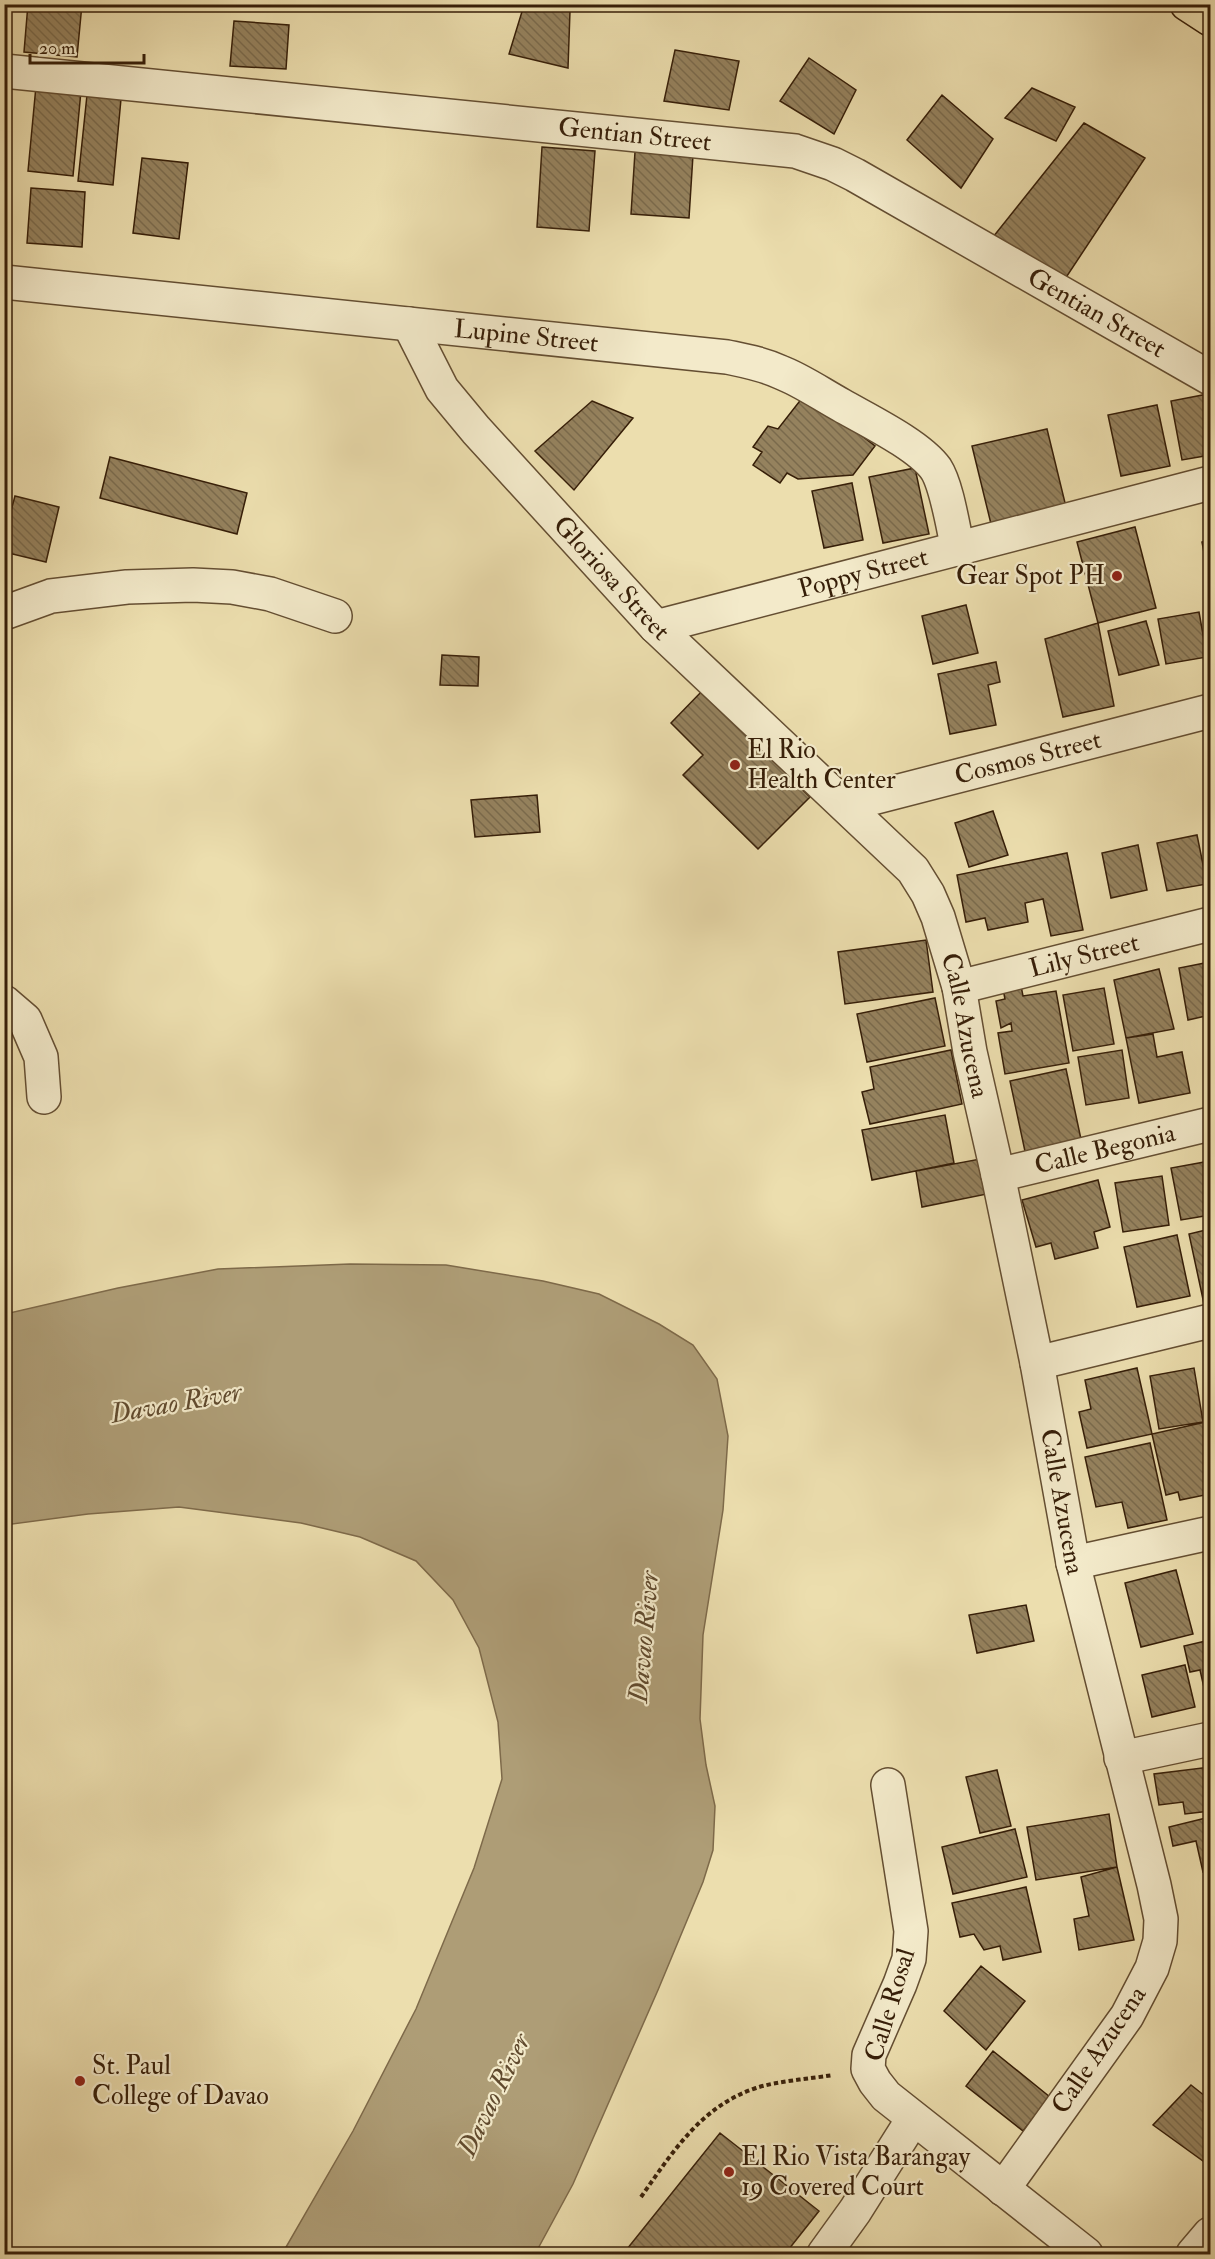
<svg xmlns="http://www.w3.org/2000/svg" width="1215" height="2259" font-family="'IM FELL Double Pica',serif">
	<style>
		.water { fill: #ae9d76; stroke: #7e6a4a; stroke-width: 1.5 }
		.building { fill: url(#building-back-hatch); stroke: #361e08; stroke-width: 1.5 }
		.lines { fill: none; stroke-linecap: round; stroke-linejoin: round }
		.street-casing { stroke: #644e32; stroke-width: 36 }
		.highway-casing { stroke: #361e08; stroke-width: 36 }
		.path { stroke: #361e08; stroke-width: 4; stroke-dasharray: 4.5 3; stroke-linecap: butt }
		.street { stroke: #f3eaca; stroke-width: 33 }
		.highway { stroke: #ecdeae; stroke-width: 33 }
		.poi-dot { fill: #8f2418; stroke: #f3eaca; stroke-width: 2 }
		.labels { text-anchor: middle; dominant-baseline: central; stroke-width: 4.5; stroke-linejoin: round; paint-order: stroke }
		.street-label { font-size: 26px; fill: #361e08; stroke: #f3eaca }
		.poi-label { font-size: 26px; fill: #361e08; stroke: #f3eaca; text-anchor: start }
		.water-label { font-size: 27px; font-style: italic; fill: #604a2e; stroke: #f3eaca }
	</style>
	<defs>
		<pattern id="building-back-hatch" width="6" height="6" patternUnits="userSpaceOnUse" patternTransform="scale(1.5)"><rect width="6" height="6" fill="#95825e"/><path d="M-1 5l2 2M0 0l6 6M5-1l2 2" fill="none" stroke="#7a6a4c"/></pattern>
	</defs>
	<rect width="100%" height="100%" fill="#ecdeae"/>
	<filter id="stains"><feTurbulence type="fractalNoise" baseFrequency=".00333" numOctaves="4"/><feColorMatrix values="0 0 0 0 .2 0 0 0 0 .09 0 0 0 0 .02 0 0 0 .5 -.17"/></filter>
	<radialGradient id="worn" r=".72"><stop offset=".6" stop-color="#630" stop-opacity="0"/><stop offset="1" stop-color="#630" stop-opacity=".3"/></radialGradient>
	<path class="water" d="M350 1264 446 1265 543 1281 599 1294 659 1324 693 1345 717 1379 728 1436 723 1510 703 1635 700 1719 706 1765 715 1806 713 1850 703 1882 658 1990 573 2184 535 2254H282L353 2131 416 2009 474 1868 502 1779 498 1722 479 1648 453 1600 416 1561 360 1537 301 1523 179 1507 88 1514 5 1525V1314L118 1288 218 1269Z"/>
	<path class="building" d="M28 4H82L77 57 24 52Z
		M524 5 570 11 568 68 509 54Z
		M234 21 289 25 286 69 230 66Z
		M675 50 739 61 729 110 664 101Z
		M809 58 856 90 834 134 780 101Z
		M36 86 81 91 73 176 28 171Z
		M1032 88 1075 107 1056 141 1005 118Z
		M87 95 121 99 113 185 78 181Z
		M942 95 993 139 961 188 907 140Z
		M1084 123 1145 158 1065 279 993 237Z
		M542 147 595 151 589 231 537 227Z
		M635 152 693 155 689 218 631 214Z
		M142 158 188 163 179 239 133 233Z
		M31 188 85 192 82 247 27 243Z
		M806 393 875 446 853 475 798 479 787 473 780 483 753 465 762 452 753 447 768 426 778 429Z
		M1208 394 1210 407V455L1182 460 1171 401Z
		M592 401 633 418 574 490 535 451Z
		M1157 405 1170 466 1121 476 1108 415Z
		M1047 429 1067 511 992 528 972 446Z
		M110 457 247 493 237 534 100 498Z
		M915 468 929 534 883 543 869 477Z
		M852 483 863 540 824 548 812 491Z
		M15 496 59 507 46 562 4 552V537Z
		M1135 527 1156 608 1098 623 1077 542Z
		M1210 540V584L1202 542Z
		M966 605 978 653 933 664 922 616Z
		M1199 612 1207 657 1166 664 1158 619Z
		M1146 621 1159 665 1119 675 1108 631Z
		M1098 623 1114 706 1063 717 1045 639Z
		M442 655 479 657 478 686 440 685Z
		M996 662 1000 682 988 685 996 725 950 734 938 674Z
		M703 690 810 797 758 849 683 775 703 755 671 723Z
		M537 795 540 832 475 837 471 800Z
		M993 811 1008 855 969 867 955 823Z
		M1197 835 1207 884 1167 891 1157 843Z
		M1138 845 1147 890 1111 898 1102 853Z
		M1067 853 1083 930 1051 936 1043 899 1025 903 1028 922 988 930 985 918 966 922 957 875Z
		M926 940 933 992 845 1004 838 952Z
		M1210 962V1015L1188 1020 1179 968Z
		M1159 969 1174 1029 1126 1038 1114 980Z
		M1021 986 1023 996 1056 991 1069 1063 1005 1074 998 1033 1012 1031 1011 1023 1001 1028 996 1001 1005 999 1003 989Z
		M1104 988 1114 1044 1073 1051 1063 995Z
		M935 998 945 1046 867 1062 857 1014Z
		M1153 1034 1157 1057 1182 1052 1190 1093 1139 1103 1126 1038Z
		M951 1050 962 1104 870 1124 862 1092 874 1089 870 1067Z
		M1122 1050 1129 1098 1086 1105 1078 1057Z
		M1066 1069 1082 1144 1026 1156 1010 1081Z
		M945 1115 954 1163 872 1180 862 1130Z
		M980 1159 987 1194 922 1207 916 1171Z
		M1210 1161V1215L1181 1220 1171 1168Z
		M1162 1176 1169 1225 1123 1232 1115 1183Z
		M1098 1180 1110 1227 1094 1232 1098 1248 1055 1259 1051 1243 1036 1247 1022 1200Z
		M1210 1229V1302L1204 1304 1189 1234Z
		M1177 1235 1190 1296 1137 1307 1124 1247Z
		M1137 1368 1152 1434 1087 1448 1079 1412 1091 1409 1085 1380Z
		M1194 1368 1203 1422 1159 1429 1150 1376Z
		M1210 1421V1494L1180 1500 1178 1492 1166 1495 1152 1434Z
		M1150 1443 1167 1520 1128 1528 1122 1502 1096 1507 1085 1457Z
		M1176 1570 1193 1634 1141 1647 1125 1583Z
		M1026 1605 1034 1641 977 1653 969 1615Z
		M1210 1640V1714L1200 1670 1190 1672 1184 1646Z
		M1185 1665 1195 1707 1152 1717 1142 1675Z
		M1210 1767V1811L1185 1814 1183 1802 1159 1805 1154 1774Z
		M997 1770 1011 1826 980 1833 966 1777Z
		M1109 1814 1117 1867 1036 1880 1027 1827Z
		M1210 1817V1870L1203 1872 1196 1841 1173 1846 1169 1827Z
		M1015 1829 1027 1877 953 1894 942 1847Z
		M1117 1867 1134 1940 1079 1950 1074 1919 1089 1916 1081 1877Z
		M1026 1887 1041 1952 1003 1960 1000 1946 984 1950 974 1934 960 1937 952 1903Z
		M981 1966 1025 2001 986 2050 944 2011Z
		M993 2051 1050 2097 1023 2131 966 2086Z
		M1191 2085 1210 2100V2166L1153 2125Z
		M720 2133 819 2211 785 2254H623Z"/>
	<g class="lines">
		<defs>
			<g id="street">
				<path id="s1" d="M4 71 795 151 833 164 855 175 1210 378"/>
				<path id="s2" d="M4 282 727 357C746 361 763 364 780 372 801 380 821 394 841 405 867 420 919 445 936 469 947 486 953 528 958 549"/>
				<path id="s3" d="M409 324 442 389 476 430 656 627 913 870 928 894 938 917 959 987 970 1052 998 1175 1037 1363 1073 1563 1154 1885 1161 1919 1160 1941 1152 1968 1127 2016 1003 2189"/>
				<path d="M4 613 51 596 127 587 193 585 232 587 270 594 335 616"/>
				<path id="s4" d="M656 627 1210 483"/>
				<path id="s5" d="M845 805 1210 711"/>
				<path id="s6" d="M959 987 1210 924"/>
				<path d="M4 1002 25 1020 41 1057 44 1097"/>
				<path id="s7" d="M998 1175 1210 1124"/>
				<path d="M1037 1363 1210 1321"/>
				<path d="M1073 1563 1210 1533"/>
				<path d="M1121 1758 1210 1739"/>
				<path d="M888 1785 911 1931 909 1959 900 1984 869 2055 868 2069 875 2082 886 2096 1086 2254"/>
				<path d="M824 2254 855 2211 913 2119"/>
				<path d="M1193 2254 1210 2234"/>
			</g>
			<path id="highway" d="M1187 4 1210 19"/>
		</defs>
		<use href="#street" class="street-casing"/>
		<use href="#highway" class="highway-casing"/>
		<path class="path" d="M641 2197C672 2153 701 2106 756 2088 777 2081 809 2079 833 2075"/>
		<use href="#street" class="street"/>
		<use href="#highway" class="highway"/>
	</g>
	<g class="poi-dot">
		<circle cx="1117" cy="576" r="6"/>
		<circle cx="735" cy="765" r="6"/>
		<circle cx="80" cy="2081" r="6"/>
		<circle cx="729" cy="2172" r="6"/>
	</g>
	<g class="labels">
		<g class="street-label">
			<text stroke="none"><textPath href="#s1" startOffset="634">Gentian Street</textPath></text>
			<text stroke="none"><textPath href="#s1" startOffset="1138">Gentian Street</textPath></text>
			<text stroke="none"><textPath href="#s2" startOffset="525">Lupine Street</textPath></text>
			<text stroke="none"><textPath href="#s4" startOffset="214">Poppy Street</textPath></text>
			<text stroke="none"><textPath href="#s3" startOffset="327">Gloriosa Street</textPath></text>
			<text stroke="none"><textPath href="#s5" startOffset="189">Cosmos Street</textPath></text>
			<text stroke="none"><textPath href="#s6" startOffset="129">Lily Street</textPath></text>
			<text stroke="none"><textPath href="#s3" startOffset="912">Calle Azucena</textPath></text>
			<text stroke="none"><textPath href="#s7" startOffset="110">Calle Begonia</textPath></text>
			<text stroke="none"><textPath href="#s3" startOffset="1398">Calle Azucena</textPath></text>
			<text transform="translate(890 2005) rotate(-73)">Calle Rosal</text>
			<text transform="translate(1099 2050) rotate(-56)">Calle Azucena</text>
		</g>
		<g class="poi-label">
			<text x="1105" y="576" text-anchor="end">Gear Spot PH</text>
			<text x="747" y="750">El Rio<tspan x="747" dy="30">Health Center</tspan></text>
			<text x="92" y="2066">St. Paul<tspan x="92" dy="30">College of Davao</tspan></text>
			<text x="741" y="2157">El Rio Vista Barangay<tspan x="741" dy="30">19 Covered Court</tspan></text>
		</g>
		<g class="water-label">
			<text transform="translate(176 1403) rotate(-10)">Davao River</text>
			<text transform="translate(644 1637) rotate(-85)">Davao River</text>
			<text transform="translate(494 2095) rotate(-64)">Davao River</text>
		</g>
	</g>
	<rect width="1215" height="2259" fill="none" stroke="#ecdeae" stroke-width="24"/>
	<rect x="6" y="6" width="1203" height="2247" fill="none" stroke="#361e08" stroke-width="3"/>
	<rect x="12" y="12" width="1191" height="2235" fill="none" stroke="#361e08" stroke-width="1.5"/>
	<path d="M30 54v9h114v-9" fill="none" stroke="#361e08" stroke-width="3"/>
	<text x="39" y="54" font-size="18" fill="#361e08" stroke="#f3eaca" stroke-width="4.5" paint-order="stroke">20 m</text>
	<rect width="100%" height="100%" filter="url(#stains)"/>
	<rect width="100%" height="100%" fill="url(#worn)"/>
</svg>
